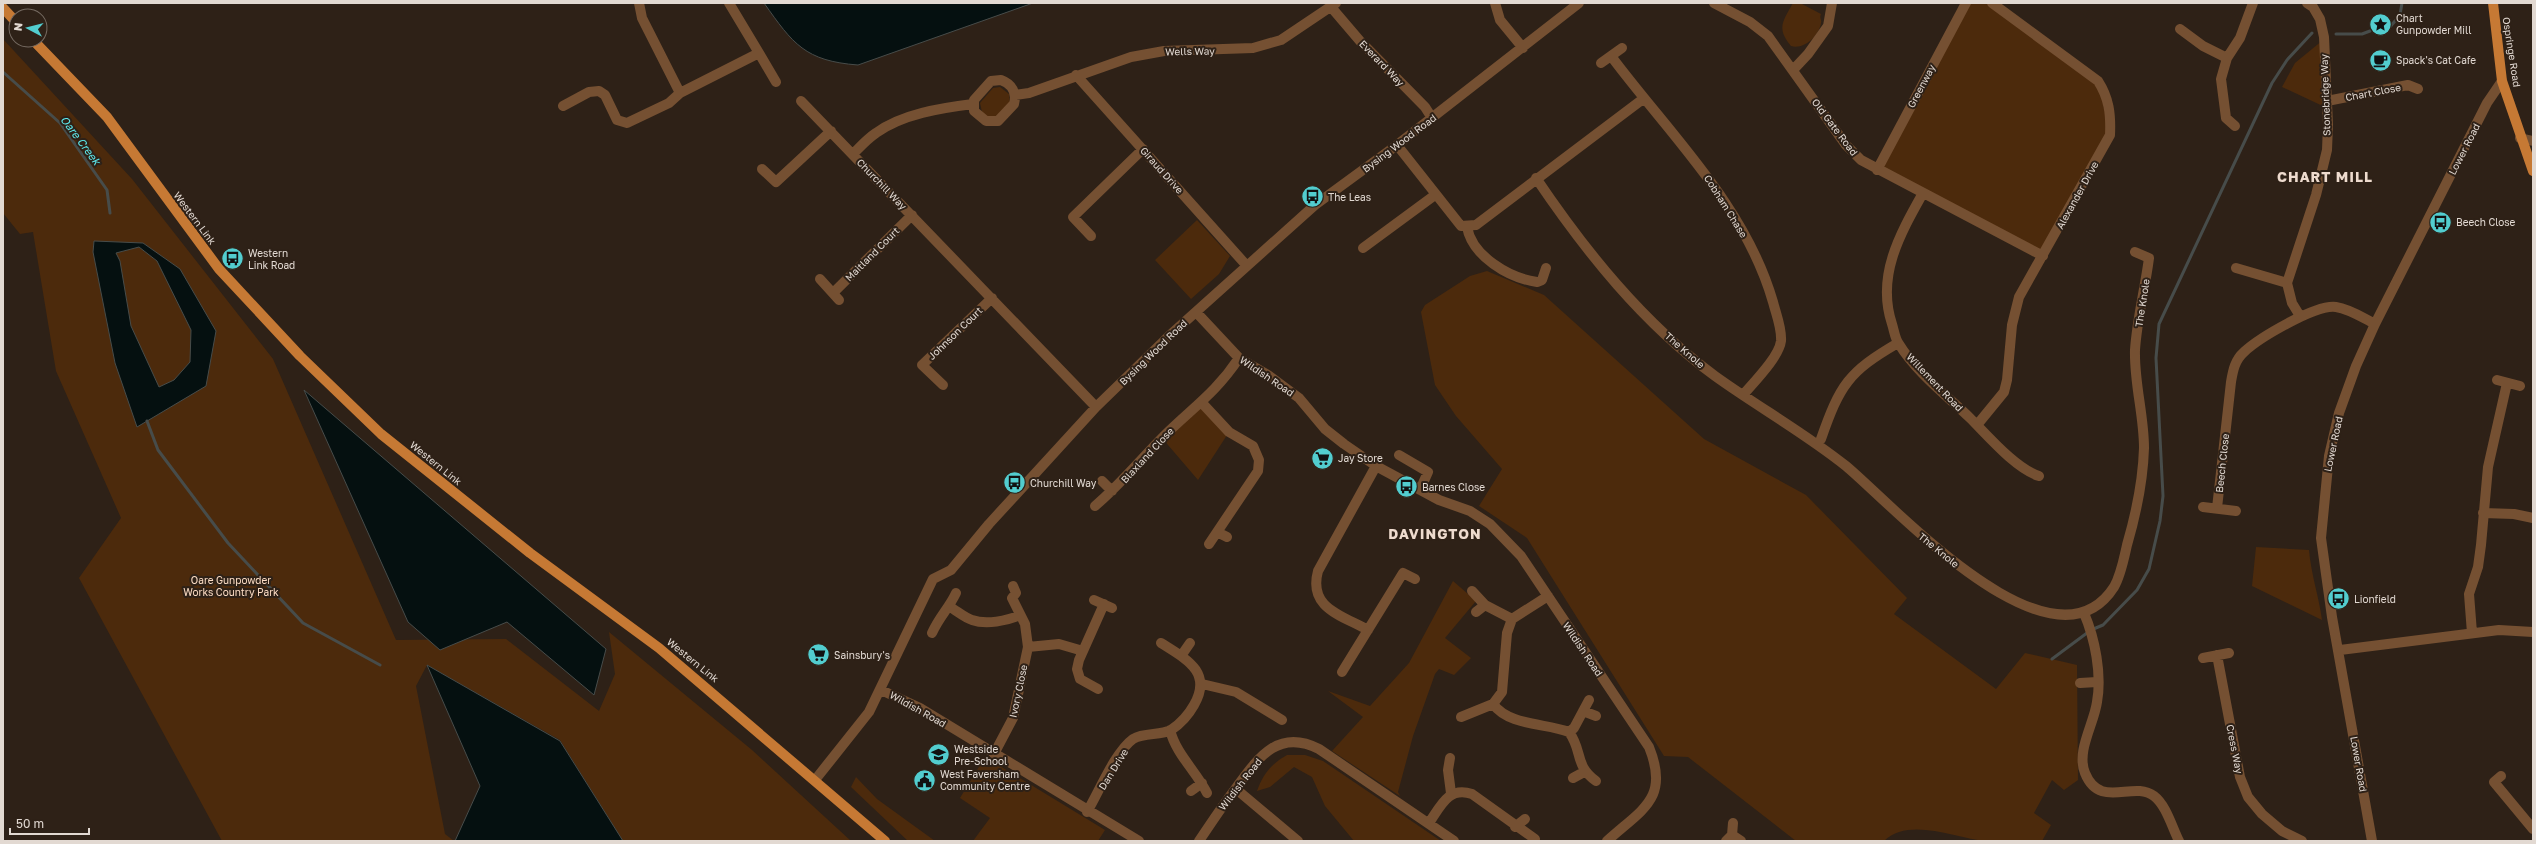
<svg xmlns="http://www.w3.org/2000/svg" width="2536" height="844" font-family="'Golos Text',sans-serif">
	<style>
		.green { fill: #4c2a0c }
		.water { fill: #051010; stroke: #474c4a; fill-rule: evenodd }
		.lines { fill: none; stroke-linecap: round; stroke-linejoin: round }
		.stream { stroke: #474c4a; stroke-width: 3 }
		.minor { stroke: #755032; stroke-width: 10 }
		.major { stroke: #c67934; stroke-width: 10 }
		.labels { text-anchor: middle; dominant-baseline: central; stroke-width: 4; stroke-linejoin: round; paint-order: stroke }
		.poi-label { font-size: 10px; fill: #e2d9d2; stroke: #2e2117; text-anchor: start }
		.street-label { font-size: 10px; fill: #e2d9d2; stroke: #2e2117 }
		.park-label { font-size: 10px; fill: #fcdcc4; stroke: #2e2117 }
		.water-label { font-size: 11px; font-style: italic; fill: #5de8eb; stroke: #2e2117 }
		.district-label { font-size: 14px; font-weight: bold; letter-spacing: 1px; fill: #eedbce; stroke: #2e2117 }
	</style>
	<rect width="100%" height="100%" fill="#2e2117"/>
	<path class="green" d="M1793 3H1800L1821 14C1819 19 1822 19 1821 23 1819 36 1804 50 1791 46 1776 28 1783 21 1793 3Z
		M1966 3H1991L2098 81 2110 135 2043 256 1877 170Z
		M3 39 132 179 273 359 396 640 506 639 599 711 615 674 609 632 752 750 851 841H623L560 740 427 665 416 686 445 834 454 841H222L79 578 121 518 56 371 33 232 20 234 3 213Z
		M2323 40 2327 108 2282 87 2295 63Z
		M1000 87 1009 94 1010 103 996 117H987L982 112 980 103 993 88Z
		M1197 220 1230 256 1219 274 1191 299 1155 260Z
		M1487 271 1544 295 1704 439 1806 495 1907 598 1894 614 1996 689 2025 653 2077 665 2078 780 2064 790 2052 780 2034 813 2051 825 2042 841C2024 841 2005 842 1987 841 1956 839 1910 816 1884 841H1796L1688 757 1664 756 1527 538 1479 506 1502 469 1456 416 1435 385 1421 312 1425 305 1470 276Z
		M1202 403 1229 432 1198 480 1162 438Z
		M2256 547 2309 550C2311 574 2319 597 2322 620L2252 586Z
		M1453 581 1476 601 1445 638 1471 658 1454 675 1439 669 1435 674 1413 736 1398 792 1400 796 1332 751 1363 717 1328 691 1370 706 1409 663Z
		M1287 755H1305L1323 761 1441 841H1354L1325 806 1312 777 1294 767 1270 787 1257 791C1263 774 1271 764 1287 755Z
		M985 757 1105 830 1098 841H973L990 818 960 798Z
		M856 777 877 799 935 841H908L851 787Z"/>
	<path class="water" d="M764 3H1033L858 65C805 61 793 44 764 3Z
		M94 241 143 243 180 269 216 331 206 386 137 427 115 363 93 252ZM139 247 157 261 191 330 190 362 174 380 159 387 131 326 120 261 116 253Z
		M304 390 606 649 594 695 507 622 440 650 408 622Z
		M427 665 560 741 623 841H455L480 786Z"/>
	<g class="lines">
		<path class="stream" d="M2390 27 2400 15 2402 3
			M2336 34H2362L2370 31
			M3 72 60 123 107 190 110 213
			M147 421 158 450 228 543 303 623 380 665
			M2052 659 2091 630 2103 625 2137 590 2149 569 2160 521 2163 496 2156 358 2159 324 2272 83 2287 60 2312 33"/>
		<path class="minor" d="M639 3 642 18 680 93
			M1495 3 1500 20 1523 48
			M1714 3 1750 22 1768 36 1846 145 1861 160 2043 256
			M1331 7 1360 41 1425 107 1432 118
			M2180 29 2203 46 2227 58
			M759 53 776 82
			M1611 56C1670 135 1745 205 1773 302 1776 314 1782 328 1781 341 1779 357 1754 382 1743 395
			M1601 63 1622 48
			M1793 70 1808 54 1828 26 1832 3
			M1076 75 1247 266
			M1001 80C1012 84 1017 93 1014 104L998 121H986L974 111V100L991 81Z
			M1015 95 1029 93 1131 57 1164 51 1253 48 1281 40 1336 3
			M801 101 1096 407
			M2327 101 2408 85 2418 89
			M563 106 589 92 599 91 605 95 617 120 627 123 669 103 680 93 759 53 729 3
			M2235 126 2226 118 2221 79 2227 58 2240 38 2253 3
			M2520 138 2533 141
			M1397 145 1461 226 1476 225 1643 99
			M853 154C860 147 867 139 876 133 902 114 941 108 973 104
			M762 169 776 182 831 131
			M1877 170 1966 3
			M1536 178C1586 252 1643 323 1715 376 1758 407 1805 433 1846 466 1894 506 2053 682 2114 587 2121 575 2124 558 2127 545 2136 514 2143 481 2144 448 2144 415 2134 383 2135 350 2137 319 2145 289 2149 258L2135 252
			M1923 193C1900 234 1876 276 1892 324 1894 330 1895 339 1899 344 1916 372 1946 395 1970 418 1988 436 2016 469 2039 476
			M1467 227C1472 256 1509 278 1537 282L1542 280 1546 268
			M1091 236 1073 217 1143 149
			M1363 248 1435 195
			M2236 268 2287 283
			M820 279 839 300
			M833 293 912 215
			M1196 312 1239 358 1268 375 1299 398 1325 429 1344 444 1376 466 1439 500 1470 511 1490 524 1521 556 1649 747C1670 799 1642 809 1607 841
			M2300 316 2292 303 2287 283 2316 195 2327 150 2328 125 2324 37 2320 19 2313 7 2307 3
			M2497 380 2520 386
			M943 385 922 365 992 298
			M1202 403 1229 432 1253 446 1259 460 1258 471 1209 544
			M1977 425 2004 392 2007 380 2012 325 2019 297 2110 135C2111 114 2109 98 2098 81L1992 3
			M1821 439C1840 385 1848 372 1898 343
			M1399 455 1428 472 1420 490
			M1102 481 1112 491
			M1095 506C1120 485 1140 460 1163 437 1192 408 1215 394 1239 358
			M2203 507 2236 511
			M2217 508 2231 382C2233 370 2235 360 2244 352 2259 338 2316 304 2336 307 2350 309 2363 318 2375 324
			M2483 513 2514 514 2533 518
			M1217 532 1227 537
			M1472 591 1485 605 1512 619
			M1548 596 1512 619 1507 633 1502 692 1493 704C1509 726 1546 723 1569 732 1583 751 1574 765 1596 781
			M1094 600 1112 608
			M950 607C957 611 965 618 972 620 986 625 1007 621 1020 615
			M1476 612 1485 605
			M2084 613C2095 639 2102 674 2097 702 2094 724 2076 751 2085 773 2100 810 2133 780 2154 796 2166 805 2172 827 2179 841
			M1368 630C1341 615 1308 608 1318 571L1376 466
			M932 633C939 617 949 608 956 593
			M2472 633 2469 594 2478 567 2481 545 2488 467 2507 383
			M1028 647 1059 644 1083 651
			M2340 650 2499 630 2533 632
			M2217 655 2240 777 2248 797 2262 814 2282 831 2302 841
			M1181 656 1190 643
			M2203 658 2229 653
			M1342 672 1403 573 1415 579
			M2080 683 2097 682
			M1202 684 1236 692 1282 720
			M1098 689 1080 679 1077 669 1079 660 1104 604
			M881 690 920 708 1139 841
			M1583 711 1596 716
			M1461 717 1493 704
			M1170 730C1176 754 1196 771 1207 793
			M1569 732 1574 728 1589 700
			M994 754 1013 718 1028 647 1025 624 1012 598 1016 593 1013 586
			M1450 758 1448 770 1451 793
			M2501 776 2494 782 2533 829
			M1573 778 1584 772
			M815 780 869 712 933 579 951 570 989 524 1096 407 1169 336 1315 205 1397 145 1579 3
			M1236 789 1298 841
			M1191 791 1202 783
			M1087 812C1099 792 1115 752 1133 739 1145 732 1160 736 1171 730 1180 724 1189 714 1194 705 1213 672 1186 659 1161 643
			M1429 823C1441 805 1449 786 1472 794L1535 839
			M1515 827 1525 819
			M1732 835 1741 841
			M1199 841C1211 823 1223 805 1236 788 1258 758 1278 728 1319 749L1454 841
			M1726 841 1732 835 1733 823
			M2372 841 2332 617 2321 538 2329 456 2339 413 2356 366 2375 324 2487 103 2502 81"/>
		<path class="major" d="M2493 3 2502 81 2533 171
			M3 8 16 22
			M33 40 107 117 219 269 300 356 381 434 530 553 659 648 885 841"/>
	</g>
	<defs>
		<symbol id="sight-disc" viewBox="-11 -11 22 22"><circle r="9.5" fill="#52cdcf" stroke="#2e2117"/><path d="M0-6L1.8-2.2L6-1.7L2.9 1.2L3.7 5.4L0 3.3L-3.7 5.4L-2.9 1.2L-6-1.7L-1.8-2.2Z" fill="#111"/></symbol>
		<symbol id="cafe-disc" viewBox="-11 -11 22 22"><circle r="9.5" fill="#52cdcf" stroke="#2e2117"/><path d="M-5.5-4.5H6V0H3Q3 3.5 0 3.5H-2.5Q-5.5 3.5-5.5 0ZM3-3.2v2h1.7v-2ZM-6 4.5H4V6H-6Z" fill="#111"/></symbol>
		<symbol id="bus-disc" viewBox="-11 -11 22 22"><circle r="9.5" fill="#52cdcf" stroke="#2e2117"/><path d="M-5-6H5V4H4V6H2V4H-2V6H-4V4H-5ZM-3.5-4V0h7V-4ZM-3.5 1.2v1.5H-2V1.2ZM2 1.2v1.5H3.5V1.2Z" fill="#111"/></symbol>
		<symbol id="supermarket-disc" viewBox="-11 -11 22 22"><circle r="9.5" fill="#52cdcf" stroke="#2e2117"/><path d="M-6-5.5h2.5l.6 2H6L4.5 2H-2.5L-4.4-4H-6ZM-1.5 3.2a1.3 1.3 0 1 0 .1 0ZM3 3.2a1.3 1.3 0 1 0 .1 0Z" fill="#111"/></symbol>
		<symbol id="school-disc" viewBox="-11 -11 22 22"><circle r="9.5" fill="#52cdcf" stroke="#2e2117"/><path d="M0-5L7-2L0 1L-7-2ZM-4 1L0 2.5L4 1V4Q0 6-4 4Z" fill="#111"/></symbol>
		<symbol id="civic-disc" viewBox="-11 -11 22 22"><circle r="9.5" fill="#52cdcf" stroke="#2e2117"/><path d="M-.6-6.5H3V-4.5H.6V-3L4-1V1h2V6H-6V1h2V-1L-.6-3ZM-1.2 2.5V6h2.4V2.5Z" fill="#111"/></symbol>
	</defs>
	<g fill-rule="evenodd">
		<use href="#sight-disc" x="2368" y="12" width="25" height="25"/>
		<use href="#cafe-disc" x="2368" y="48" width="25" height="25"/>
		<use href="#bus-disc" x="1300" y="184" width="25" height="25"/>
		<use href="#bus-disc" x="2428" y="210" width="25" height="25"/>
		<use href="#bus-disc" x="220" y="246" width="25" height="25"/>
		<use href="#supermarket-disc" x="1310" y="446" width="25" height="25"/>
		<use href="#bus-disc" x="1002" y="470" width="25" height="25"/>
		<use href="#bus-disc" x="1394" y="474" width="25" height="25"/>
		<use href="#bus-disc" x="2326" y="586" width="25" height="25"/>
		<use href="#supermarket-disc" x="806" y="642" width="25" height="25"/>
		<use href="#school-disc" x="926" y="742" width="25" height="25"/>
		<use href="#civic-disc" x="912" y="768" width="25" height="25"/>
	</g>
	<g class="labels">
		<g class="poi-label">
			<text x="2396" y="18">Chart<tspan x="2396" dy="12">Gunpowder Mill</tspan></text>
			<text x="2396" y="60">Spack's Cat Cafe</text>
			<text x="1328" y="197">The Leas</text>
			<text x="2456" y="222">Beech Close</text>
			<text x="248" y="253">Western<tspan x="248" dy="12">Link Road</tspan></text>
			<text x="1338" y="458">Jay Store</text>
			<text x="1030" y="483">Churchill Way</text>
			<text x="1422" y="487">Barnes Close</text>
			<text x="2354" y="599">Lionfield</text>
			<text x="834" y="655">Sainsbury's</text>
			<text x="954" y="749">Westside<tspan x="954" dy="12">Pre-School</tspan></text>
			<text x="940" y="774">West Faversham<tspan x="940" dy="12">Community Centre</tspan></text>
		</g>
		<g class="street-label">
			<text transform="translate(1190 51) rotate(-1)">Wells Way</text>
			<text transform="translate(2512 52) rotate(81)">Ospringe Road</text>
			<text transform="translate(1382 63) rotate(46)">Everard Way</text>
			<text transform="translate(1921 86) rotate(-62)">Greenway</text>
			<text transform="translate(2373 92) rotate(-11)">Chart Close</text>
			<text transform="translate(2325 95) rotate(-92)">Stonebridge Way</text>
			<text transform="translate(1835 127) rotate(53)">Old Gate Road</text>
			<text transform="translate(1399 143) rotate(-37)">Bysing Wood Road</text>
			<text transform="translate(2464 149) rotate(-63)">Lower Road</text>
			<text transform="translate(1162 170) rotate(48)">Giraud Drive</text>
			<text transform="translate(882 184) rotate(46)">Churchill Way</text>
			<text transform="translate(2077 195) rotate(-61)">Alexander Drive</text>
			<text transform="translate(1726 206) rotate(58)">Cobham Chase</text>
			<text transform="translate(195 218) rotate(53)">Western Link</text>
			<text transform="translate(872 254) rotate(-45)">Maitland Court</text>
			<text transform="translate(2142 303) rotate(-81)">The Knole</text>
			<text transform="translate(955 333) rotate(-44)">Johnson Court</text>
			<text transform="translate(1685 350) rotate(41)">The Knole</text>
			<text transform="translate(1153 352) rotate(-44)">Bysing Wood Road</text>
			<text transform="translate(1267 376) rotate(34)">Wildish Road</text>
			<text transform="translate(1935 382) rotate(46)">Willement Road</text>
			<text transform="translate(2333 444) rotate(-78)">Lower Road</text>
			<text transform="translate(1147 455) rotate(-47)">Blaxland Close</text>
			<text transform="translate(436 463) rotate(39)">Western Link</text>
			<text transform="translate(2222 463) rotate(-84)">Beech Close</text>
			<text transform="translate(1939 550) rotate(39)">The Knole</text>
			<text transform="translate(1583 649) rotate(56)">Wildish Road</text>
			<text transform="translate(693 660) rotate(39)">Western Link</text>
			<text transform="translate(1018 691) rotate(-78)">Ivory Close</text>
			<text transform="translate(918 709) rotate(29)">Wildish Road</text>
			<text transform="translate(2235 749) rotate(79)">Cress Way</text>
			<text transform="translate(2359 764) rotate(80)">Lower Road</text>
			<text transform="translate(1113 769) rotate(-58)">Dan Drive</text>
			<text transform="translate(1240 784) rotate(-52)">Wildish Road</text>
		</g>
		<g class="park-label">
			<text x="231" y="580">Oare Gunpowder<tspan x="231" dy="12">Works Country Park</tspan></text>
		</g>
		<g class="water-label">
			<text transform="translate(81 140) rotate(53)">Oare Creek</text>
		</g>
		<g class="district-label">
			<text x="2325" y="176">CHART MILL</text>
			<text x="1435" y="533">DAVINGTON</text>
		</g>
	</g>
	<rect width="2536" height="844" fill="none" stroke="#e2d9d2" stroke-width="8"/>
	<g transform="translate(28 28) rotate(277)"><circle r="19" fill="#2e2117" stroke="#766b62"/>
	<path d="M0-3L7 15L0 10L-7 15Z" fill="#52cdcf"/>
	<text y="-6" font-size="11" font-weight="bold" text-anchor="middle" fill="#e2d9d2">N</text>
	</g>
	<path d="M10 828v6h79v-6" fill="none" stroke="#e2d9d2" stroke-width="2"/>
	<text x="16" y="828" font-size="12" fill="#e2d9d2" stroke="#2e2117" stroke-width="3" paint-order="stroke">50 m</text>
</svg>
